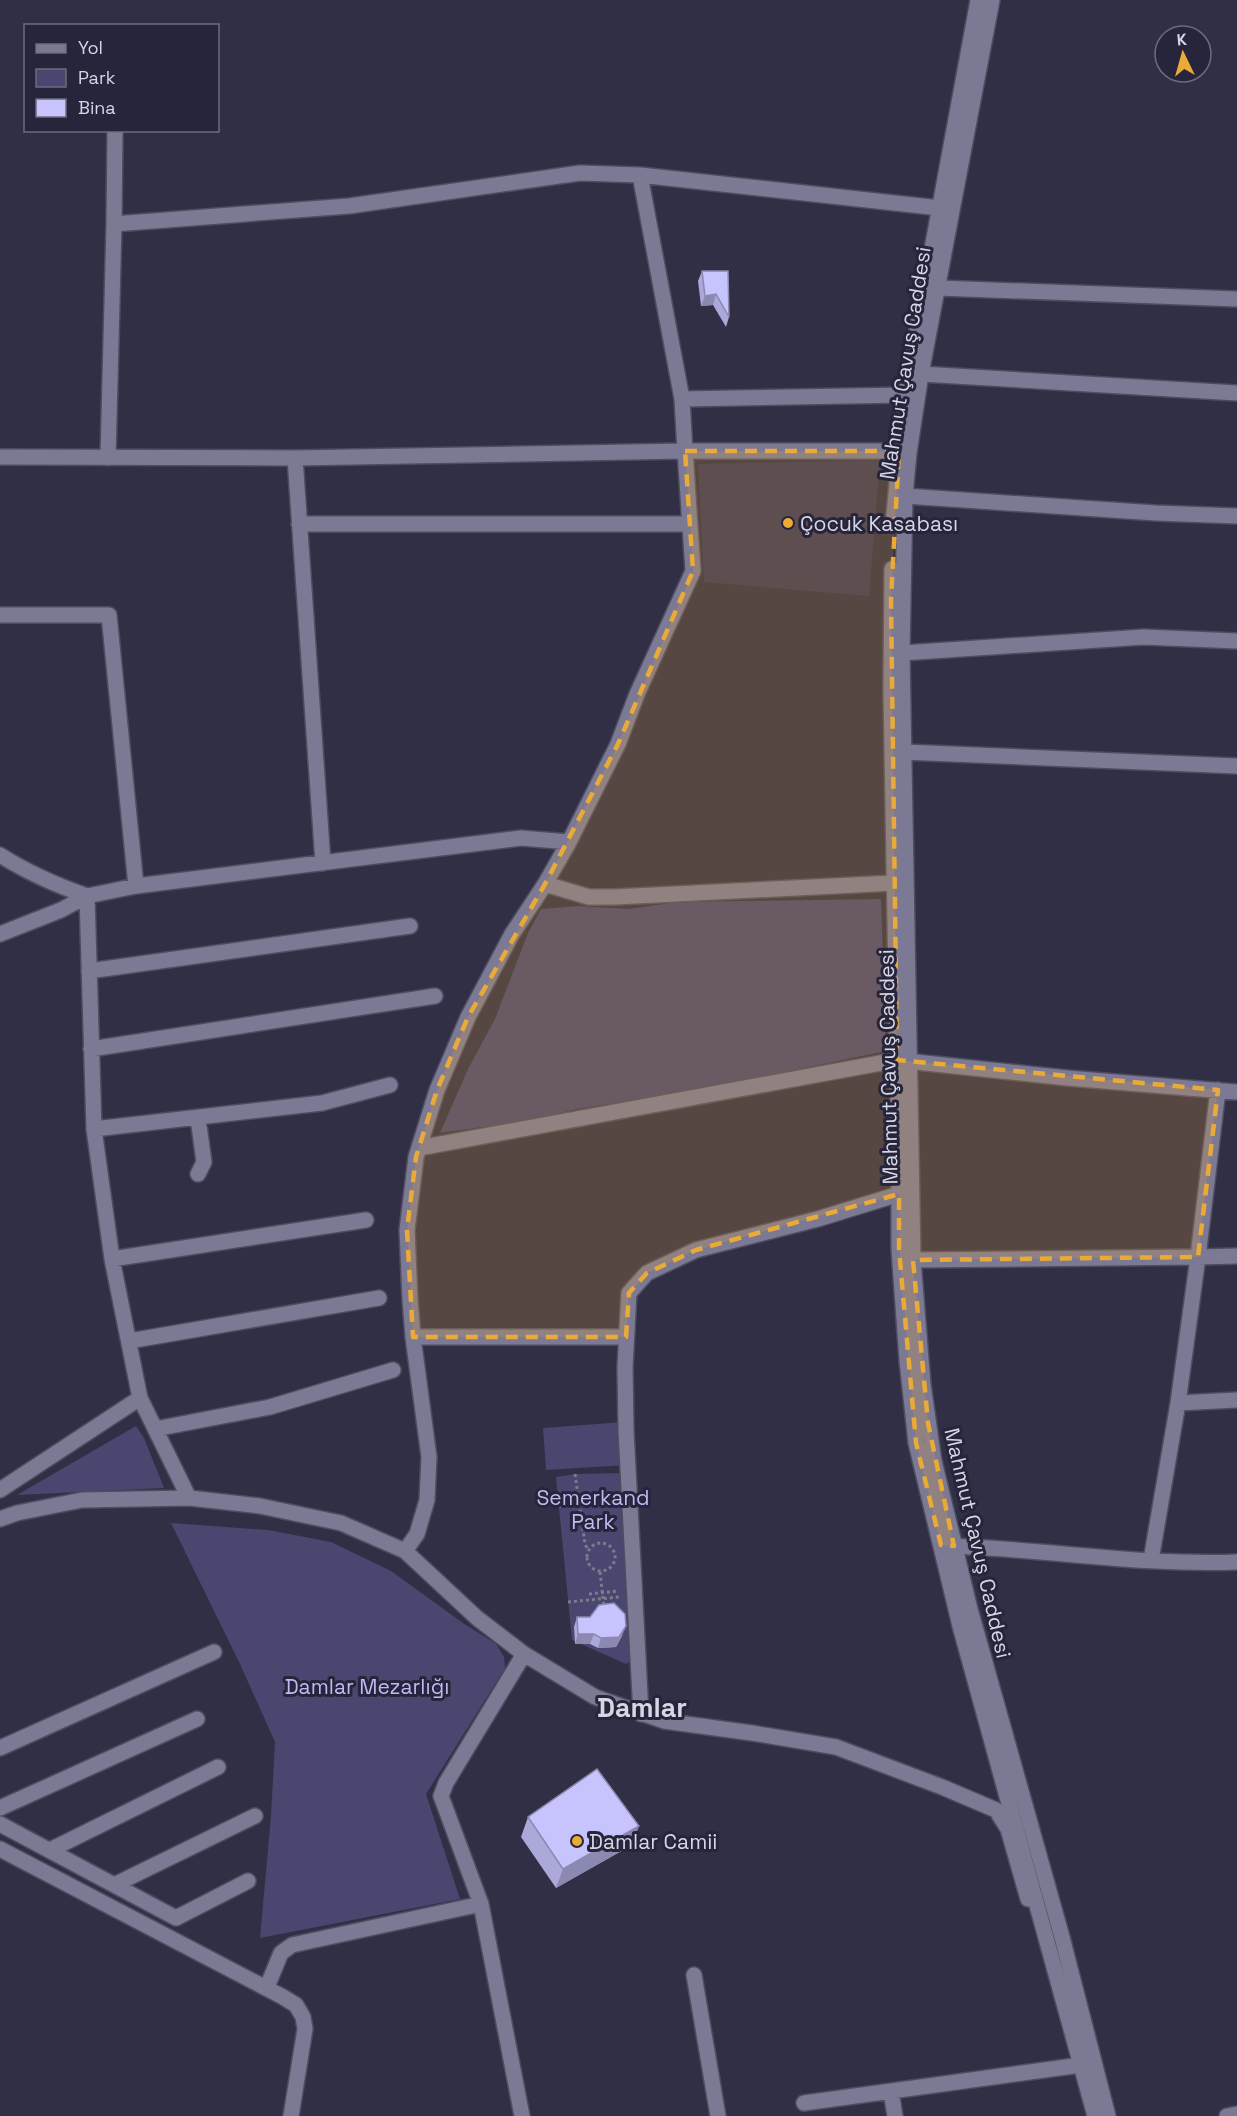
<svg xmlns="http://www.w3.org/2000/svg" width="1237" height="2116" font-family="'Space Grotesk',sans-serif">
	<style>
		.built { fill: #3b3855 }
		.green { fill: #4a466f }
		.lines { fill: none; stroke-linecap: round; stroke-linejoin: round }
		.street-casing { stroke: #4e4c5f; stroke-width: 18 }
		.secondary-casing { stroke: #4e4c5f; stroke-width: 18 }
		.path { stroke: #7c7b8e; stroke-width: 3; stroke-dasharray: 3 3; stroke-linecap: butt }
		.street { stroke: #7b7994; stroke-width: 15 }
		.secondary { stroke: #7b7994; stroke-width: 15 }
		.wall { fill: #aba8da }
		.shaded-wall { fill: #8b88b1 }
		.building { fill: #c7c3fd; stroke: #8b88b1; stroke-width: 1.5 }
		.marked { fill: #eaaa38; fill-opacity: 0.2; stroke: #eaaa38; stroke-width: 4.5; stroke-dasharray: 12 8; stroke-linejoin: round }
		.poi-dot { fill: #eaaa38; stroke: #27253b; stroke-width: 2 }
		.labels { text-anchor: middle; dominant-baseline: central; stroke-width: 6; stroke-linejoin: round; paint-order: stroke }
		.street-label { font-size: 21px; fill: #d6d6e5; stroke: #27253b }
		.poi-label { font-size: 21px; fill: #d6d6e5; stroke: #27253b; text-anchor: start }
		.park-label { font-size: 21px; fill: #bebbf3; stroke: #27253b }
		.district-label { font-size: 27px; font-weight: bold; fill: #d6d6e5; stroke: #27253b }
	</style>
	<rect width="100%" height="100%" fill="#312f45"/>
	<path class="built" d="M880 460 869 596 704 582 698 464Z"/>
	<path class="green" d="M881 899 886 1051 707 1088 577 1109 530 1120 440 1133 468 1069 495 1019 528 933 541 909 578 906 629 909 677 902Z
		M624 1422 626 1465 546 1470 543 1428Z
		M136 1426 144 1438 164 1488 17 1495Z
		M626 1473 635 1658 626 1664 572 1640 556 1477 575 1474Z
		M171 1523 268 1530 331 1542 391 1571 463 1623 496 1644 504 1657 505 1668 426 1794 460 1899 260 1938 271 1816 275 1742 240 1664Z"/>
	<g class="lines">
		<defs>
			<path id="street" d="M640 175 940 208
				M114 224 115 130
				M924 286 938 288 1237 299
				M921 374 1237 393
				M682 399 905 395
				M0 457 295 458 685 451 682 399 640 175 580 173 349 206 114 224 108 458
				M295 458 323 863
				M905 496 1156 513 1237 516
				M299 524H690
				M0 615H109L136 886
				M902 653 1144 637 1237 641
				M904 752 1237 766
				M0 855C28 873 56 885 87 896
				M545 884 589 897H615L894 883
				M0 934 61 910 87 896
				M89 971 410 926
				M91 1049 435 996
				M1218 1090 1198 1257 1237 1256
				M94 1129 322 1103 390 1085
				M419 1148 897 1060 1068 1078 1237 1092
				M198 1174 204 1162 198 1118
				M112 1259 366 1220
				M913 1260 1198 1257 1178 1403 1151 1560
				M413 1337H626
				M129 1341 379 1298
				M1178 1403 1237 1400
				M155 1429 270 1407 393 1370
				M0 1490 140 1398
				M189 1498 140 1398 112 1259 94 1129 87 896 136 886 521 838 569 842 618 744 637 694 693 571 685 451H899
				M0 1519 17 1513 82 1500 189 1498 260 1506 341 1523 405 1551 477 1618 524 1654 595 1697 664 1721 752 1733 836 1747 942 1787 996 1810 1008 1829 1028 1899
				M944 1546C1041 1548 1139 1566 1237 1562
				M405 1551 417 1534 427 1500 429 1457 413 1337 410 1300 407 1230 416 1157 437 1090 468 1017 512 934 545 884 569 842
				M641 1714 626 1431 625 1367 629 1293 647 1273 696 1250 818 1219 899 1194
				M0 1748 214 1652
				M0 1808 197 1719
				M0 1824 176 1918 248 1881
				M0 1849 283 1997 296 2005 303 2017 305 2029 291 2116
				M50 1850 218 1767
				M114 1885 255 1816
				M694 1975 718 2116
				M267 1987 281 1953 292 1945 481 1904
				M891 2091 895 2116
				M804 2103 1081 2065
				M522 2116 481 1904 441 1796 446 1783 524 1654
				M1227 2116 1237 2114"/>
			<path id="secondary" d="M992 0 921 374 909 453 905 496 902 653 913 1260 923 1384 934 1461 970 1609 1062 1937 1108 2116
				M894 515 905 395 978 0
				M892 569 891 690 899 1151V1249L907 1361 916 1443 960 1626 1095 2116"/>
		</defs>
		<use href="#street" class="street-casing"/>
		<use href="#secondary" class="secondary-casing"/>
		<path class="path" d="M575 1474 585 1544 588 1550
			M558 1506 615 1504
			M582 1520 604 1518
			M587 1557a14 14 0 1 1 28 0a14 14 0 1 1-28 0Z
			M600 1572 604 1607
			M589 1594 618 1591
			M568 1602 619 1597"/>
		<use href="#street" class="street"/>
		<use href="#secondary" class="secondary"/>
	</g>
	<path class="wall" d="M702 271H728L729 317 726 327 713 305 701 306 698 281Z
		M577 1617 622 1636 616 1647 598 1648 590 1644H575L574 1627Z
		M528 1817 632 1845 556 1888 521 1837Z"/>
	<path class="shaded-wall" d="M716 294 713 305 701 306 705 296Z
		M626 1626 622 1636 616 1647 598 1648 601 1638Z
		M578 1634H594L590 1644H575Z
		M639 1826 632 1845 556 1888 563 1869Z"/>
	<path class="building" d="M702 271H728L729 317 716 294 705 296Z
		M614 1603 625 1614 626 1626 619 1637 601 1638 594 1634H578L577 1617H590L599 1605Z
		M597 1769 639 1826 563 1869 528 1817Z"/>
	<path class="marked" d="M685 451H899L891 599 897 1060 1218 1090 1198 1257 913 1260 928 1423 954 1546 941 1545 916 1443 899 1249V1194L696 1250 647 1273 629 1293 626 1337H413L407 1230 416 1157 437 1090 468 1017 545 884 618 744 693 571Z"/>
	<g class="poi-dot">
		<circle cx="788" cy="523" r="6"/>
		<circle cx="577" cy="1841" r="6"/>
	</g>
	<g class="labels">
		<g class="street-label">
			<text transform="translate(905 363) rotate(-81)">Mahmut Çavuş Caddesi</text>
			<text transform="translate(888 1067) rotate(-91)">Mahmut Çavuş Caddesi</text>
			<text transform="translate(978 1543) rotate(77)">Mahmut Çavuş Caddesi</text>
		</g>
		<g class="poi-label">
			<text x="800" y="523">Çocuk Kasabası</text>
			<text x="589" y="1841">Damlar Camii</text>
		</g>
		<g class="park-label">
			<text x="593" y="1497">Semerkand<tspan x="593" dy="24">Park</tspan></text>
			<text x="367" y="1686">Damlar Mezarlığı</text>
		</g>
		<g class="district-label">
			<text x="642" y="1707">Damlar</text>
		</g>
	</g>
	<rect x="24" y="24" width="195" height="108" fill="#27253b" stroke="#6d6c7f" stroke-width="1.5"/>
	<rect x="36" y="44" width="30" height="9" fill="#7b7994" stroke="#6d6c7f" stroke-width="1.5"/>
	<text x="78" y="54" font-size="18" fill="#d6d6e5">Yol</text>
	<rect x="36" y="69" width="30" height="18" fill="#4a466f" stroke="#6d6c7f" stroke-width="1.5"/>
	<text x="78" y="84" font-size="18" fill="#d6d6e5">Park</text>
	<rect x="36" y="99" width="30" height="18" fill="#c7c3fd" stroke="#6d6c7f" stroke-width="1.5"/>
	<text x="78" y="114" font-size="18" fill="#d6d6e5">Bina</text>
	<g transform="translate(1183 54) rotate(355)"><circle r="28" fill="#27253b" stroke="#6d6c7f" stroke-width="1.5"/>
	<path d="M0-4.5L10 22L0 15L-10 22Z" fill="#eaaa38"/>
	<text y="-9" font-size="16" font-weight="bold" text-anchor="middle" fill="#d6d6e5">K</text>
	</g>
</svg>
